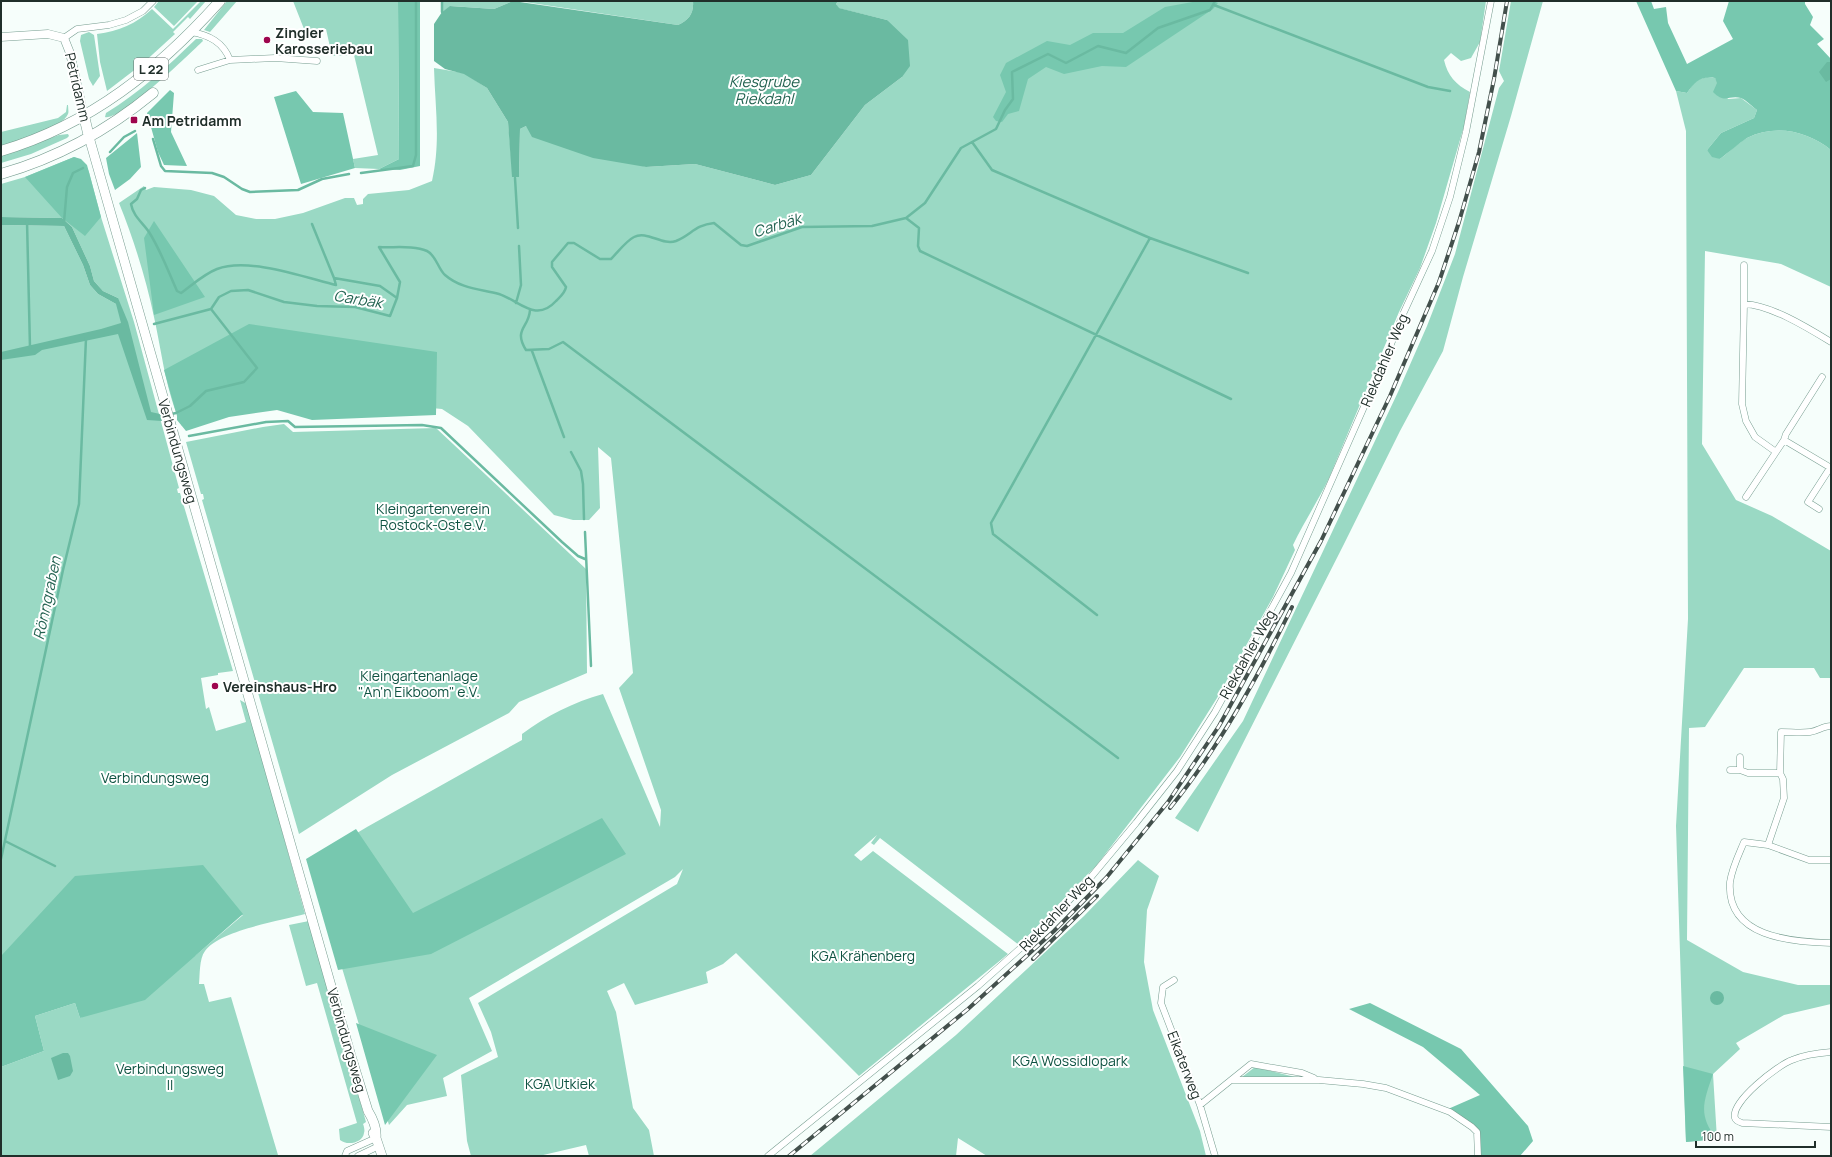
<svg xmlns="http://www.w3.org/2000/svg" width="1832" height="1157" font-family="Manrope,sans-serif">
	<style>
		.green { fill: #9ad9c4 }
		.forest { fill: #77c8af }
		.water { fill: #6abaa1 }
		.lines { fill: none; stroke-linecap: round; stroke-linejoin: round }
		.stream { stroke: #6abaa1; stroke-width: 2.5 }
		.minor-casing { stroke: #779d90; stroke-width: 7 }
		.tertiary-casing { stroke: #779d90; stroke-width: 9 }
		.secondary-casing { stroke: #779d90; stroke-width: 10 }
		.primary-casing { stroke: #779d90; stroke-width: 11 }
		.minor { stroke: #fff; stroke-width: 6 }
		.tertiary { stroke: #fff; stroke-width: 8 }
		.secondary { stroke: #fff; stroke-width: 9 }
		.primary { stroke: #fff; stroke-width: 10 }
		.rail-casing { stroke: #43504c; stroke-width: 4 }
		.rail { stroke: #fff; stroke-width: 2.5; stroke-dasharray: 8; stroke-linecap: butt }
		.poi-dot { fill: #9e054e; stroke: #fff; stroke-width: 1.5 }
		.labels { text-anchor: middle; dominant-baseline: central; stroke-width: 4; stroke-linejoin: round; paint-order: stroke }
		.shield { fill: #fff; stroke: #636d6a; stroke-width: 1 }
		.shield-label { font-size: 13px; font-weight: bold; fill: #202f2a }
		.poi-label { font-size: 14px; font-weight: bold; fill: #202f2a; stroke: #fff; text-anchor: start }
		.street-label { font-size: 14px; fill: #202f2a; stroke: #fff }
		.park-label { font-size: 14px; fill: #0f5342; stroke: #fff }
		.water-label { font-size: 15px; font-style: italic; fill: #236351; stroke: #fff }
	</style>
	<rect width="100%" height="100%" fill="#f6fefb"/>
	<path class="green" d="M159 1H198L174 26 154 7Z
		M201 1H206L190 19 188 17 173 32 175 34 141 65 107 91 100 62 97 34C119 31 136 24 152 9L173 29Z
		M227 1H237L210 32 204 30Z
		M293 1H398L399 159 379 169 355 168 353 159 378 155 354 55 332 56 326 29H304Z
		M443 1H513L494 9 451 6 442 12Z
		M518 1H693C694 13 689 20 678 25Z
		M838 1H1486L1480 42 1471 58 1461 61 1451 53 1444 60C1448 76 1455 84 1470 92L1464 126 1436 223 1420 268 1399 312 1329 478C1318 501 1304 522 1293 545L1295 550 1273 597 1217 698 1180 757 1096 866 1019 945 880 838 874 845 871 843 877 835 854 855 861 861 873 851 1008 954 859 1076 736 953 723 964 706 972 708 983 635 1005 624 983 607 991 616 1012 633 1108 649 1130 654 1156H589L586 1145 539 1156H471L467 1141 461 1075 498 1057 491 1032 478 1003 677 884 683 869 675 877 469 998 492 1051 443 1078 447 1096 407 1105 389 1125 310 861 367 827 522 740V734C546 716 574 702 603 694L660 827 661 810 619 688 633 673 611 458 598 447 600 508 589 520H573L554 515 468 426 442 409 410 406 266 407 182 426C166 393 162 353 154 317 146 279 134 240 119 203L144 186 146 190 154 187 191 190 214 196 236 215 256 219H275L303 213 345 198H354L357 205 363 204V199L368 194 409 190 432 181C441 141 435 107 434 68L464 73 487 88 508 122 513 177 519 176 520 129 526 126 646 167 695 164 775 185 811 175 865 105 902 77 887 20 838 8 836 4Z
		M1511 1H1543L1511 116 1463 277 1443 351 1400 431 1344 544 1198 832 1175 818 1243 721 1398 392 1427 326 1455 254 1499 88 1504 81 1499 71Z
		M89 32 94 35 100 76 93 86 89 79 80 41 81 35Z
		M196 39H202L203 41C189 54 121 121 105 117L106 113C139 93 168 66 196 39Z
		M1707 77 1715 78 1728 99 1741 98 1757 110 1754 118 1721 133 1707 150 1720 159C1729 152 1738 143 1747 138 1776 124 1807 131 1831 150V287L1781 264 1705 251 1702 444 1736 500 1772 516 1831 551V678H1820L1814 668H1744L1705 727 1689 728 1687 940 1743 972 1798 985H1831V1004L1784 1015 1736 1043 1740 1049 1713 1074 1717 1139 1686 1142 1676 826 1688 619 1686 131 1676 91 1687 93 1696 80Z
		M67 105H68C68 108 69 112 68 114 63 128 15 142 1 146V132L58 118 66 112Z
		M68 134 69 136 67 138 31 154 1 163V155L59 135Z
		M74 157C83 160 86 164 89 172L101 217 134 322 179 488 177 489 178 493H180L233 671 218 673V675L201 678 206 709 209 707 216 731 246 722 240 700 247 704 305 914C280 921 220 930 205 951 199 959 200 975 199 984H204L209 1002 231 997 278 1155 274 1156H1V1067L44 1051 35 1016 75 1003 80 1018 196 955 243 915 1 956V225L64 226 83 265 90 285 98 294 116 304 118 298 103 291 94 281 90 266 72 227 62 218 1 217V184L25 177Z
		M284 424 293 432 436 428 586 569 587 673 519 702 509 713 392 775 299 834 202 500 204 499 203 494H201L186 442 263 427Z
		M1138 860 1159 876 1147 910 1144 962 1153 1010 1200 1131 1206 1156H987L958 1138 956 1156H810L956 1035 1084 916Z
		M309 921 366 1122 363 1124C364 1126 365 1131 364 1133 363 1143 347 1146 340 1140L339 1129 357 1123 317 983 306 986 289 925Z
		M1255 1067 1299 1078 1242 1077Z"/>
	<path class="forest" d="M398 1H420V166L400 170 379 169 399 159Z
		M1198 1H1214L1218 3 1213 9 1126 67 1102 66 1064 74 1046 67 1028 79 1019 111 1008 114 1002 122 996 121 993 117 1006 92 1000 75 1006 63 1047 41 1070 45 1093 33H1123L1165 7Z
		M1636 1H1651L1654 9 1666 7 1668 23 1687 64 1733 39 1723 21 1729 1H1805V4L1813 17 1810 25 1824 39 1817 44 1831 59V150C1807 131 1776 124 1747 138 1738 144 1729 152 1720 159L1712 157 1707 150 1721 133 1754 118 1757 110C1753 107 1746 100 1741 98 1728 95 1725 104 1713 92L1717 83 1715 78C1700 76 1695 82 1687 93L1676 91Z
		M170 90 174 93 171 132 187 166 164 165 158 152 147 113Z
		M296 91 313 112 343 113 355 168 301 184 274 97Z
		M137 133 141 167 130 179 115 190 109 174 106 158Z
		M74 157 81 159 87 165 101 217 85 236 62 218 25 177Z
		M154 221 205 297 154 315 144 238Z
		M249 324 437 352 436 415 312 420 277 410 229 417 186 431 177 420V416L164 370Z
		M602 818 626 854 431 954 338 970 306 859 356 829 413 913Z
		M203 865 243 914 145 1000 80 1018 75 1003 35 1016 44 1051 1 1067V956L75 876Z
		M1370 1003 1461 1049 1528 1126 1533 1141 1520 1156H1478L1477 1132 1448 1109 1480 1095 1423 1047 1349 1009Z
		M356 1023 437 1055 385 1125Z
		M1683 1066 1713 1074C1704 1101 1697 1115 1717 1139L1686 1142Z"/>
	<path class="water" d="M513 1 678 25C689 20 694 13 693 1H838L836 4 839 8 887 20 908 40 910 66 902 77 865 105 811 175 775 185 695 164 646 167 593 158 532 137 526 126 520 129 519 177H512L508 122 487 88 464 74 445 69 434 61V24L442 12 450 6 494 9Z
		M1827 62H1831V79L1826 82 1819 72Z
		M1 217 62 218 72 227 90 266 94 281 103 291 118 298 128 322 151 412 160 414 162 421 147 420 118 334 42 350 35 355 1 360V352L101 329 121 323 116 304 98 294 90 285 83 265 64 226 1 225Z
		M1710 998a7 7 0 1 1 14 0a7 7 0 1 1-14 0Z
		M63 1053H68L70 1056 73 1071 70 1076 58 1080 51 1058Z"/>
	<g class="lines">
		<path class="stream" d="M1214 5 1428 87 1450 91
			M442 12V1
			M153 139 161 166 165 171 212 173 224 177 242 189 250 192 298 190 322 179 349 174
			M972 142 992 170 1150 238 991 523 993 534 1097 615
			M110 152 124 137 135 131
			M361 173 413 166 416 155V1
			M515 178 518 228
			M145 188 141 190 137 199 131 204C133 216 143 223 149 232 161 251 168 271 177 291L181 293C192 285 204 274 217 269 248 257 304 277 336 285L334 278
			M906 218 919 228 918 246 920 251 1231 399
			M27 221 30 348
			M64 222 67 187 73 173 83 168
			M312 224 334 278 380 286 397 298
			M1150 238 1248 273
			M516 303 521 285 519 246
			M530 310C529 328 513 329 526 350L549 349 563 342 1118 758
			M154 324 211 309 219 297 231 291 248 290 284 302 317 306 355 307 390 316 397 298 400 282 379 247C394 248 413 245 427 251 436 255 438 269 445 275 461 289 481 289 499 294 520 301 536 323 556 301 561 296 565 293 566 287L552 267V262L568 243H574L600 259H611C618 252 626 241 634 237 647 230 662 246 676 241 691 235 695 225 714 223L741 245 747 246 802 227 872 226 906 218 925 203 961 148 996 129 1005 110 1013 99 1012 72 1048 54 1066 63 1098 46 1126 53 1158 28 1210 10 1215 1
			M532 351 564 437
			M158 417 176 413 190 406 206 391 244 382 257 368 211 309
			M189 436 266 422 288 421 295 427 422 425 441 428 562 542 578 556 585 559
			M571 452 581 471 583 484 584 519
			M585 532 591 666
			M5 841 55 866
			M1 859 63 570 79 504 86 338"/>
		<defs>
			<path id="minor" d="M191 32C209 35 223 42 230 60L275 58 317 61
				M64 38 77 29 109 25 126 20 143 11 153 1
				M198 70 230 60
				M1744 265V304C1771 305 1808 328 1831 342
				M1744 304 1742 404 1746 421 1755 437 1776 452
				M1784 440 1786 434 1822 377
				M1746 497 1784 440 1831 468
				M1819 509 1808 502 1830 468
				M1730 770H1740L1748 773H1780
				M1740 770V757
				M1768 845 1784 798 1783 779 1780 773 1781 732C1791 732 1801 733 1810 732 1818 731 1823 726 1831 726
				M1831 860H1809L1768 845 1744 842C1739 854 1732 868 1730 882 1726 937 1790 942 1831 943
				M1174 980 1163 987 1161 1003 1200 1105 1215 1156
				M1831 1052C1818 1053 1804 1055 1792 1060 1778 1065 1730 1102 1735 1118 1736 1121 1739 1122 1742 1123L1831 1127
				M1232 1080H1319L1363 1084 1386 1088 1450 1112 1472 1127 1477 1132 1478 1156
				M1200 1105 1251 1064 1302 1073 1314 1078
				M345 1156 347 1151 376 1138
				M358 1156 379 1146
				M768 1156 978 986 1042 929 1091 877 1136 823 1177 771 1215 712 1291 573 1385 359 1404 312 1432 251 1450 197 1466 132 1491 1"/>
			<path id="tertiary" d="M1 37 48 34 64 38 70 53 84 116"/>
			<path id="secondary" d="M89 137 351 1056 368 1111C373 1119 377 1128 376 1138
				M373 1133 376 1138 382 1156"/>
			<path id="primary" d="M84 116 89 137
				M1 151C91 124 158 70 220 1
				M1 174C57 158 108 130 153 93"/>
		</defs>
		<use href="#minor" class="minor-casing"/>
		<use href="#tertiary" class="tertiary-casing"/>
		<use href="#secondary" class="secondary-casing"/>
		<use href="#primary" class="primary-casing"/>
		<use href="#minor" class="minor"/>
		<use href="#tertiary" class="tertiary"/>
		<use href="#secondary" class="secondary"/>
		<use href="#primary" class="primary"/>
		<defs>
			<path id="rail" d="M1170 808C1219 748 1258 677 1292 607
				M1033 959 1097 896
				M789 1156 968 1009 1054 931 1106 878 1168 802 1219 726 1321 541 1390 396 1439 282 1459 222 1479 152 1494 79 1507 1"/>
		</defs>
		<use href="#rail" class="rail-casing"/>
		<use href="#rail" class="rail"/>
	</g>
	<g class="poi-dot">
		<circle cx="267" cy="40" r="4"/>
		<rect x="130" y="116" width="8" height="8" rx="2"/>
		<circle cx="215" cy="686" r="4"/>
	</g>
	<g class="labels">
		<rect class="shield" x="134" y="58" width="34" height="22" rx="3"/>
		<g class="shield-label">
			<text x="151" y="69">L 22</text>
		</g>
		<g class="poi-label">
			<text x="275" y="32">Zingler<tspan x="275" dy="16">Karosseriebau</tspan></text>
			<text x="142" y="120">Am Petridamm</text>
			<text x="223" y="686">Vereinshaus-Hro</text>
		</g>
		<g class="street-label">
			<text transform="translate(78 87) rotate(77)">Petridamm</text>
			<text transform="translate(1384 360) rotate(-67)">Riekdahler Weg</text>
			<text transform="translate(178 451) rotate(74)">Verbindungsweg</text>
			<text transform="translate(1247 654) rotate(-61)">Riekdahler Weg</text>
			<text transform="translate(1056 913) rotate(-46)">Riekdahler Weg</text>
			<text transform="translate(347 1040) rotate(74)">Verbindungsweg</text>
			<text transform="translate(1185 1065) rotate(69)">Eikaterweg</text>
		</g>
		<g class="park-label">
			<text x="433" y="508">Kleingartenverein<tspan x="433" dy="16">Rostock-Ost e.V.</tspan></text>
			<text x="419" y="675">Kleingartenanlage<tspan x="419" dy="16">"An'n Eikboom" e.V.</tspan></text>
			<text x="155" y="777">Verbindungsweg</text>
			<text x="863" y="955">KGA Krähenberg</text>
			<text x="1070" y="1060">KGA Wossidlopark</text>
			<text x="170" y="1068">Verbindungsweg<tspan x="170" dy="16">II</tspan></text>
			<text x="560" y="1083">KGA Utkiek</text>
		</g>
		<g class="water-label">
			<text x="764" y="81">Kiesgrube<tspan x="764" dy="17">Riekdahl</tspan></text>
			<text transform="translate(777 225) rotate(-17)">Carbäk</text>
			<text transform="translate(358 299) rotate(9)">Carbäk</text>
			<text transform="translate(47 598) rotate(-78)">Rönngraben</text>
		</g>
	</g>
	<rect width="1832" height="1157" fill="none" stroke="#202f2a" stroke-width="4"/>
	<path d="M1696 1141v6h119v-6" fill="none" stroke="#202f2a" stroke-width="2"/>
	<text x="1702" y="1141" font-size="12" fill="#202f2a" stroke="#ffffff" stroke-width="3" paint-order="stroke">100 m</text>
</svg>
